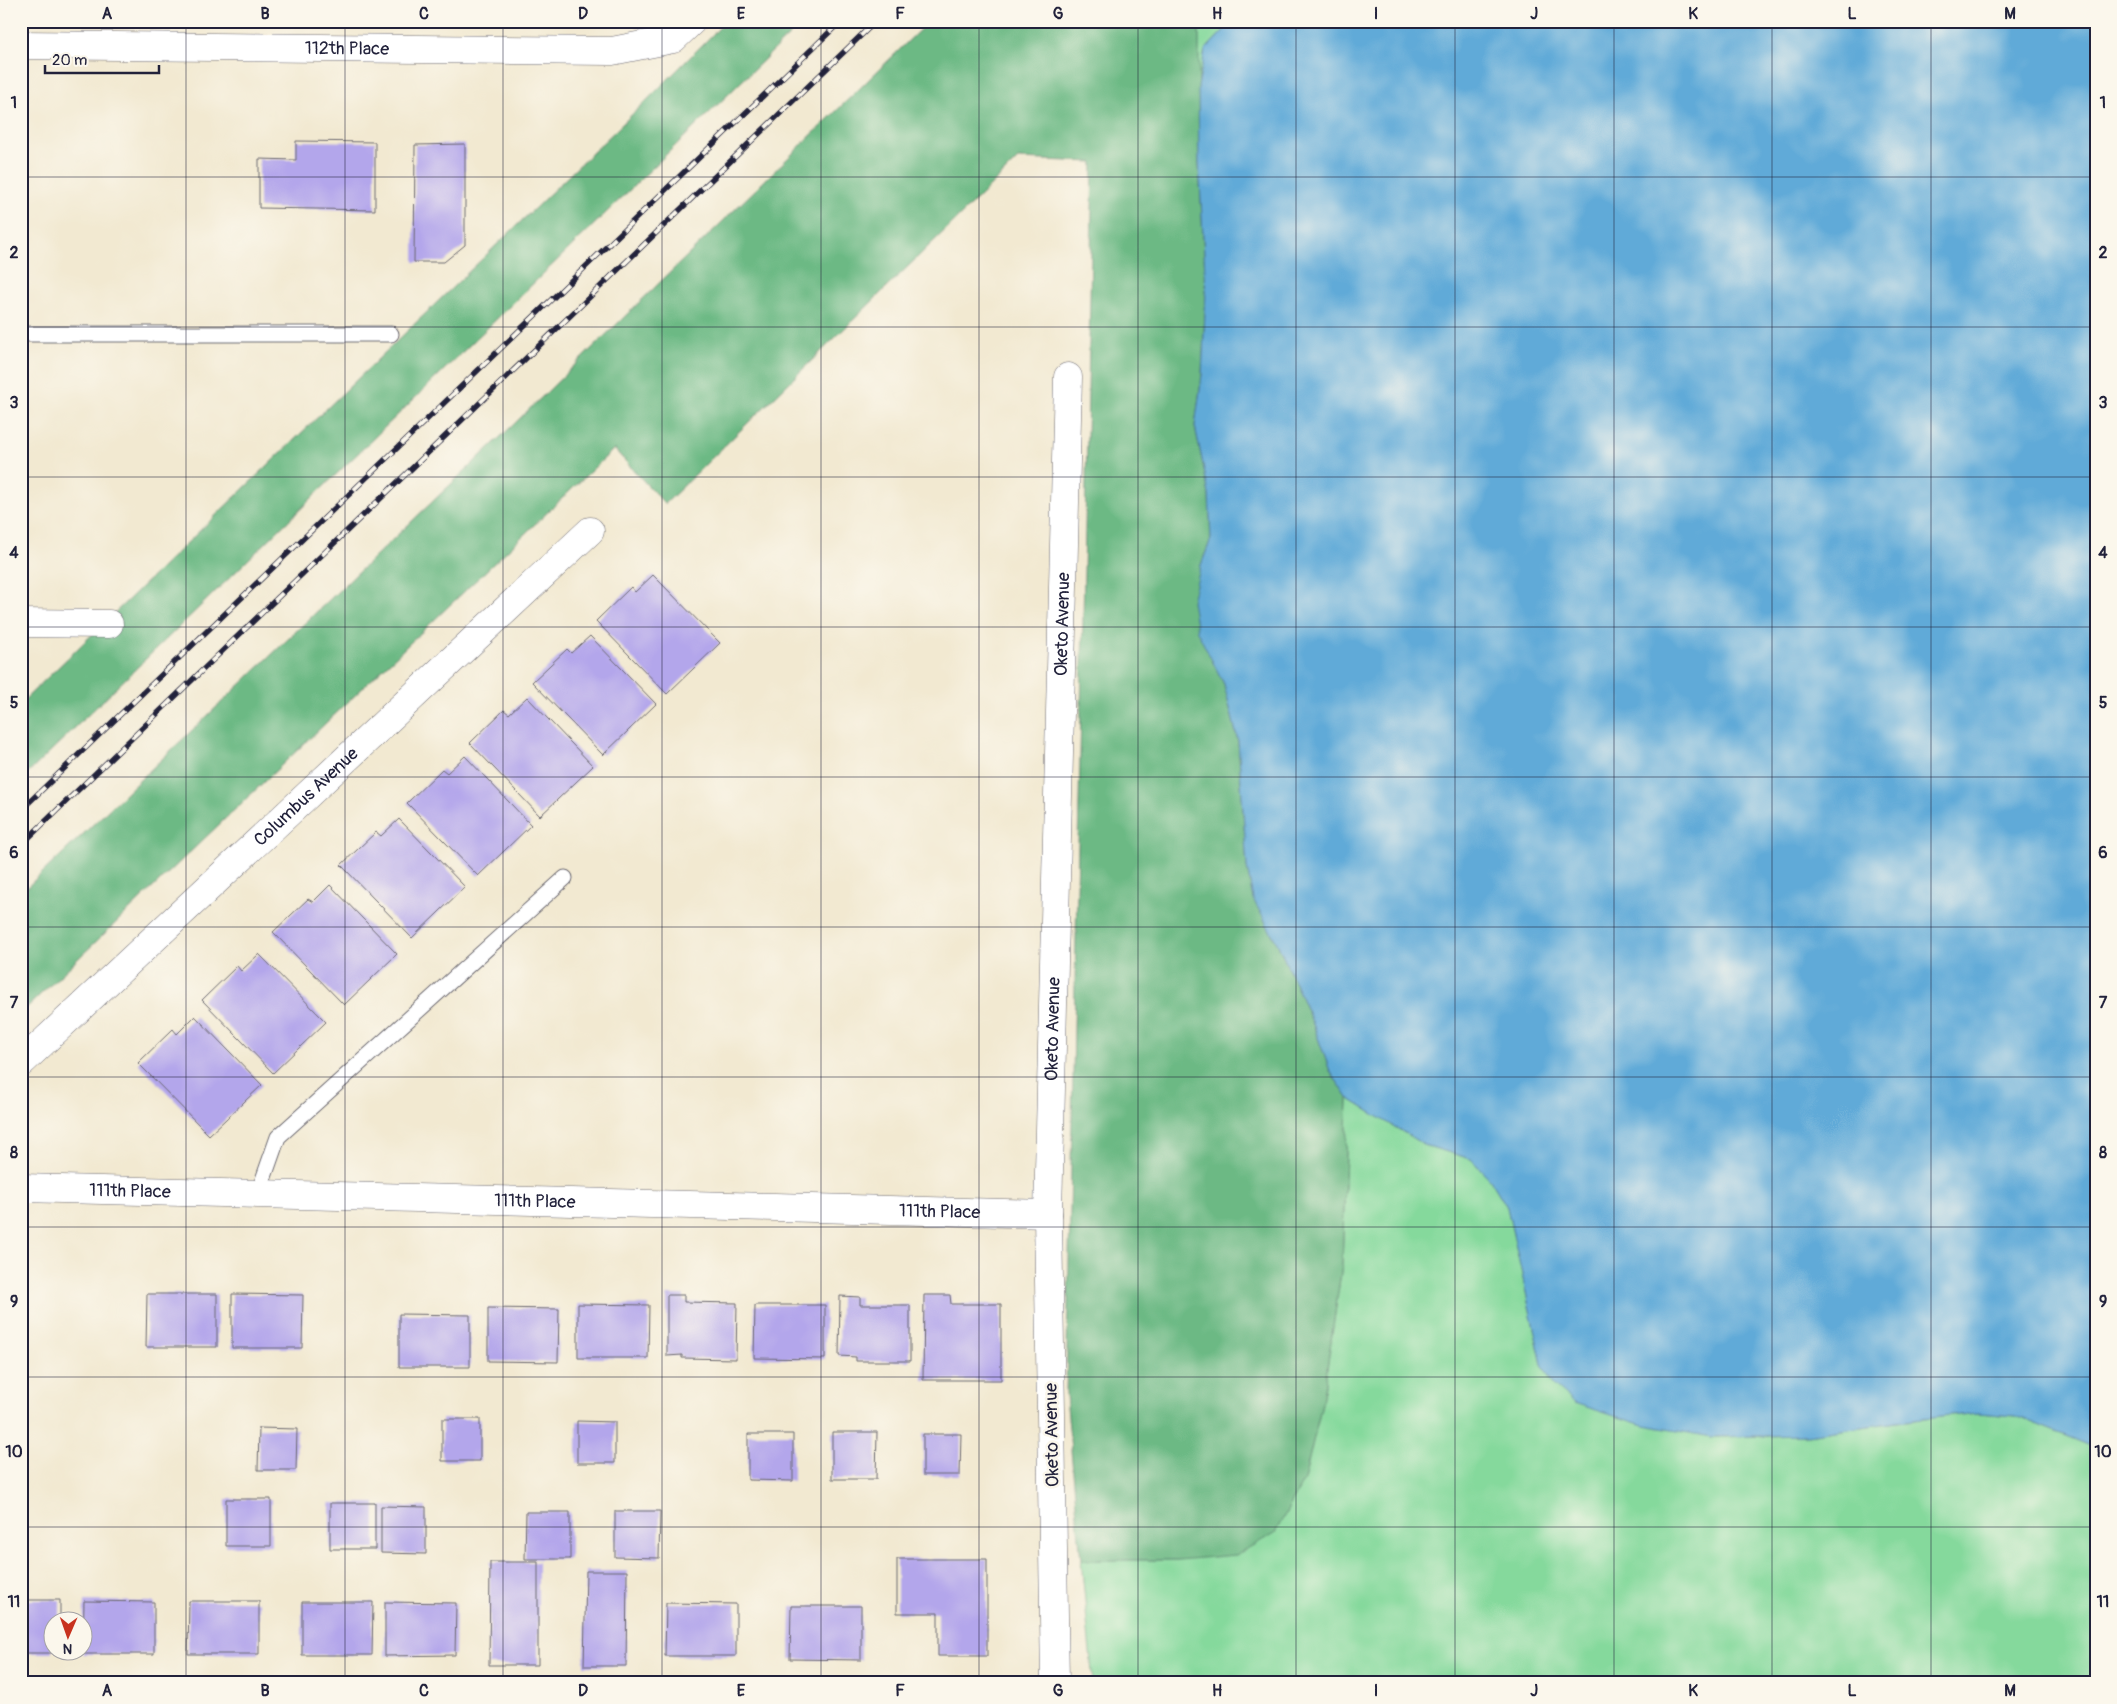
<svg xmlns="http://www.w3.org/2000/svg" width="2117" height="1704" font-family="Pangolin,sans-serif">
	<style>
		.green { fill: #85d99c; stroke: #547e6c }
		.forest { fill: #6cb984; stroke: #476e60 }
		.water { fill: #60aad8; stroke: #41668a }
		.building { fill: #b3a6eb }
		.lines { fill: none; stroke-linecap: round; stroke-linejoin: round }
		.service-casing { stroke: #6b6870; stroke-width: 17 }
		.minor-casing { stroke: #6b6870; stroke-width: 29 }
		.service { stroke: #fff; stroke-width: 15 }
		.minor { stroke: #fff; stroke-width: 28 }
		.rail-casing { stroke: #22223b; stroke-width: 5.5 }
		.rail { stroke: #fbf7ec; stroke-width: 4; stroke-dasharray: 11; stroke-linecap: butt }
		.grid { fill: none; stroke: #22223b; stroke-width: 1; stroke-opacity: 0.55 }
		.labels { text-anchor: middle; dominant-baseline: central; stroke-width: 5; stroke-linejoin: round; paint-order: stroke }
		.street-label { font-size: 18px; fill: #22223b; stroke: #fbf7ec }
		.neatline { fill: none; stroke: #22223b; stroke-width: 2 }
		.grid-label { font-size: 16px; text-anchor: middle; font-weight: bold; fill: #22223b }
	</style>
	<rect width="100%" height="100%" fill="#fbf7ec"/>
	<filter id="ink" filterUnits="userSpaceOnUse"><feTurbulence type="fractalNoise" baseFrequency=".02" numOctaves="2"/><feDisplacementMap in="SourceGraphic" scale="10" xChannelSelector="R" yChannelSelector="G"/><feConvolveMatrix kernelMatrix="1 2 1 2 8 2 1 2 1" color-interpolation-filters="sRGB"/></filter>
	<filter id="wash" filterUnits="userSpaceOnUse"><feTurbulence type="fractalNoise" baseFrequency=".0096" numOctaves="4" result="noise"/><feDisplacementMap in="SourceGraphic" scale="20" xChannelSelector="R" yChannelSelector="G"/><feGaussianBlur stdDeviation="1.12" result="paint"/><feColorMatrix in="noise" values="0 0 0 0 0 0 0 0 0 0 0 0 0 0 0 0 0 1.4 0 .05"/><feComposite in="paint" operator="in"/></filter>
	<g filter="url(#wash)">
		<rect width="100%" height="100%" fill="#f2e9d1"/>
		<path class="green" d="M1199 21H1233L1205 50 1198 87Z
			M1348 1098 1424 1145 1471 1159 1490 1179 1507 1207 1542 1364 1712 1437 1807 1435 1896 1422 1978 1413 2016 1416 2096 1448V1683H1093L1081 1560H1178L1304 1480 1322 1403 1342 1265Z"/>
		<path class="forest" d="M726 21H804L21 780V703L644 103Z
			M929 21H1199V163L1206 291 1202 375 1195 426 1209 494 1211 539 1201 565 1212 660 1224 684 1238 741 1247 867 1253 898 1278 945 1313 1024 1330 1071 1348 1098 1342 1265 1322 1403 1304 1480 1275 1533 1236 1555 1178 1560H1081L1066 1395 1093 162 1018 159 665 504 614 449 21 1013V893L512 426Z"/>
		<path class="water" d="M1233 21H2096V1448L2016 1416 1978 1413 1896 1422 1807 1435 1712 1437 1643 1425 1574 1403 1553 1385 1542 1364 1507 1207 1490 1179 1471 1159 1424 1145 1348 1098 1330 1071 1313 1024 1278 945 1253 899 1247 867 1238 741 1224 684 1197 631 1192 601 1201 565 1211 539 1209 494 1195 426 1202 375 1206 291 1199 163 1198 87 1205 50Z"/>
		<g id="blocks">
			<path class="building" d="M296 141 375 142V210L259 208V159L296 160Z
				M465 144V245L444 262H414L415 145Z
				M653 575 720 643 667 694 596 621 631 587 635 592Z
				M590 636 656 704 603 755 532 682 567 649 571 653Z
				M527 697 593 766 540 816 470 743 504 710 509 714Z
				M465 756 531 825 478 876 407 803 442 769 447 773Z
				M399 819 465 887 412 938 341 865 376 832 381 836Z
				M330 885 397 954 344 1005 273 932 308 899 313 902Z
				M259 954 326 1022 273 1073 202 1000 237 966 241 971Z
				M195 1016 262 1085 209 1135 138 1063 173 1029 177 1034Z
				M147 1294H217V1347H146Z
				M232 1294 303 1295 302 1348H232Z
				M667 1295H684V1302L737 1303 736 1359 682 1358V1355L667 1356Z
				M924 1295H950L951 1304H1001V1380H923Z
				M840 1296 860 1297V1305H910V1361H856V1357L839 1356Z
				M578 1304 649 1305 648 1358H578Z
				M755 1305H825V1359L754 1358Z
				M488 1308 559 1309 558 1362 488 1361Z
				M399 1314 470 1315V1367H399Z
				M442 1419H480V1461H442Z
				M577 1421 615 1422V1463H577Z
				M259 1428 297 1429 296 1470H258Z
				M832 1432H877L876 1479H832Z
				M748 1434H793V1481L748 1480Z
				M923 1434H961L960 1475H923Z
				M226 1499H271V1546H226Z
				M330 1503H375V1549H330Z
				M381 1506 426 1507V1554L381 1553Z
				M615 1511H660L659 1558 615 1557Z
				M526 1512H570V1559H525Z
				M897 1559H987V1656H938V1613H897Z
				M490 1562H538V1665H489Z
				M586 1571H627L626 1666H584Z
				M21 1600H60V1622H52V1653H21Z
				M84 1601 154 1602V1654H83Z
				M189 1601H259V1654H188Z
				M302 1602H373L372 1655H302Z
				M385 1602 456 1603 455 1655 385 1656Z
				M666 1603 736 1604V1656H665Z
				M791 1606H861V1660L790 1659Z"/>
		</g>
	</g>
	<g filter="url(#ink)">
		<use href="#blocks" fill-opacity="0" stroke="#6b6870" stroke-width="1"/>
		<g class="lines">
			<defs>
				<path id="service" d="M21 334H391
					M258 1194 278 1137 565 878"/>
				<g id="minor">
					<path id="s1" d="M21 45 612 51 673 39 692 21"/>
					<path d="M21 623 109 624"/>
					<path id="s2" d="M21 1063 590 531"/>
					<path id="s3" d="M21 1188 1048 1214"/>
					<path id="s4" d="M1055 1683 1048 1214 1068 377"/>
				</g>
			</defs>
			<use href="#service" class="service-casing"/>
			<use href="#minor" class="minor-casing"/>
			<use href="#service" class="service"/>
			<use href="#minor" class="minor"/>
			<defs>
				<path id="rail" d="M21 810 841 21
					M21 845 876 21"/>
			</defs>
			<use href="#rail" class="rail-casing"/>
			<use href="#rail" class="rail"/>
		</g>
	</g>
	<path class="grid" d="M186 21V1683M345 21V1683M503 21V1683M662 21V1683M821 21V1683M979 21V1683M1138 21V1683M1296 21V1683M1455 21V1683M1614 21V1683M1772 21V1683M1931 21V1683M21 177H2096M21 327H2096M21 477H2096M21 627H2096M21 777H2096M21 927H2096M21 1077H2096M21 1227H2096M21 1377H2096M21 1527H2096"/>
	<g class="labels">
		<g class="street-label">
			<text stroke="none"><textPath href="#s1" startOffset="326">112th Place</textPath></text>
			<text stroke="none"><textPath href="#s4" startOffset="1059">Oketo Avenue</textPath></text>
			<text stroke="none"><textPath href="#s2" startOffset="390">Columbus Avenue</textPath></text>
			<text stroke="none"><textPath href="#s4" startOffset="654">Oketo Avenue</textPath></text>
			<text stroke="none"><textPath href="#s3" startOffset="109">111th Place</textPath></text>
			<text stroke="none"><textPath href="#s3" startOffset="514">111th Place</textPath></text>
			<text stroke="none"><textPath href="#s3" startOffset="919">111th Place</textPath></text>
			<text transform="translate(1052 1435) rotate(-91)">Oketo Avenue</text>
		</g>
	</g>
	<rect width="2117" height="1704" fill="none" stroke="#fbf7ec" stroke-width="55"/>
	<g transform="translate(68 1636) rotate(182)"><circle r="24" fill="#fbf7ec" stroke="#a4a2a5"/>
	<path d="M0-4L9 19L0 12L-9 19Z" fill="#c8321e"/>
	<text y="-8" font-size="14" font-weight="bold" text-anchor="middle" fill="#22223b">N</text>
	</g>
	<path d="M45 65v8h114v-8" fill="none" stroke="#22223b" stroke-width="2.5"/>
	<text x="52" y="65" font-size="15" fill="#22223b" stroke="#fbf7ec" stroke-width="4" paint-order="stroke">20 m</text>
	<rect x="28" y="28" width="2062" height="1648" class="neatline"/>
	<g class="grid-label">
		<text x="107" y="19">A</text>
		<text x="265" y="19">B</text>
		<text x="424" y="19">C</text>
		<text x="583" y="19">D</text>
		<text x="741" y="19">E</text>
		<text x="900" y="19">F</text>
		<text x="1058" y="19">G</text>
		<text x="1217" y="19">H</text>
		<text x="1376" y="19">I</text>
		<text x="1534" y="19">J</text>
		<text x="1693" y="19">K</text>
		<text x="1852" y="19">L</text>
		<text x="2010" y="19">M</text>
		<text x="14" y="108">1</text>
		<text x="2103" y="108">1</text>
		<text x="14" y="258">2</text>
		<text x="2103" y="258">2</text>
		<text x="14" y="408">3</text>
		<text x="2103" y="408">3</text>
		<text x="14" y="558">4</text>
		<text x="2103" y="558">4</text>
		<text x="14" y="708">5</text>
		<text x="2103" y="708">5</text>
		<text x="14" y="858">6</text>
		<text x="2103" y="858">6</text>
		<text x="14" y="1008">7</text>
		<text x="2103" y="1008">7</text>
		<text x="14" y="1158">8</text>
		<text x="2103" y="1158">8</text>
		<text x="14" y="1307">9</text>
		<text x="2103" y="1307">9</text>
		<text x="14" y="1457">10</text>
		<text x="2103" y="1457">10</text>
		<text x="14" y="1607">11</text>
		<text x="2103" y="1607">11</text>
		<text x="107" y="1696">A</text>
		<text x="265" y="1696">B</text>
		<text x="424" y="1696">C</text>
		<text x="583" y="1696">D</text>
		<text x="741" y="1696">E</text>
		<text x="900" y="1696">F</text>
		<text x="1058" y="1696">G</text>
		<text x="1217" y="1696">H</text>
		<text x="1376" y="1696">I</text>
		<text x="1534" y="1696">J</text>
		<text x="1693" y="1696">K</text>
		<text x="1852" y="1696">L</text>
		<text x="2010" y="1696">M</text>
	</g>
</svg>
